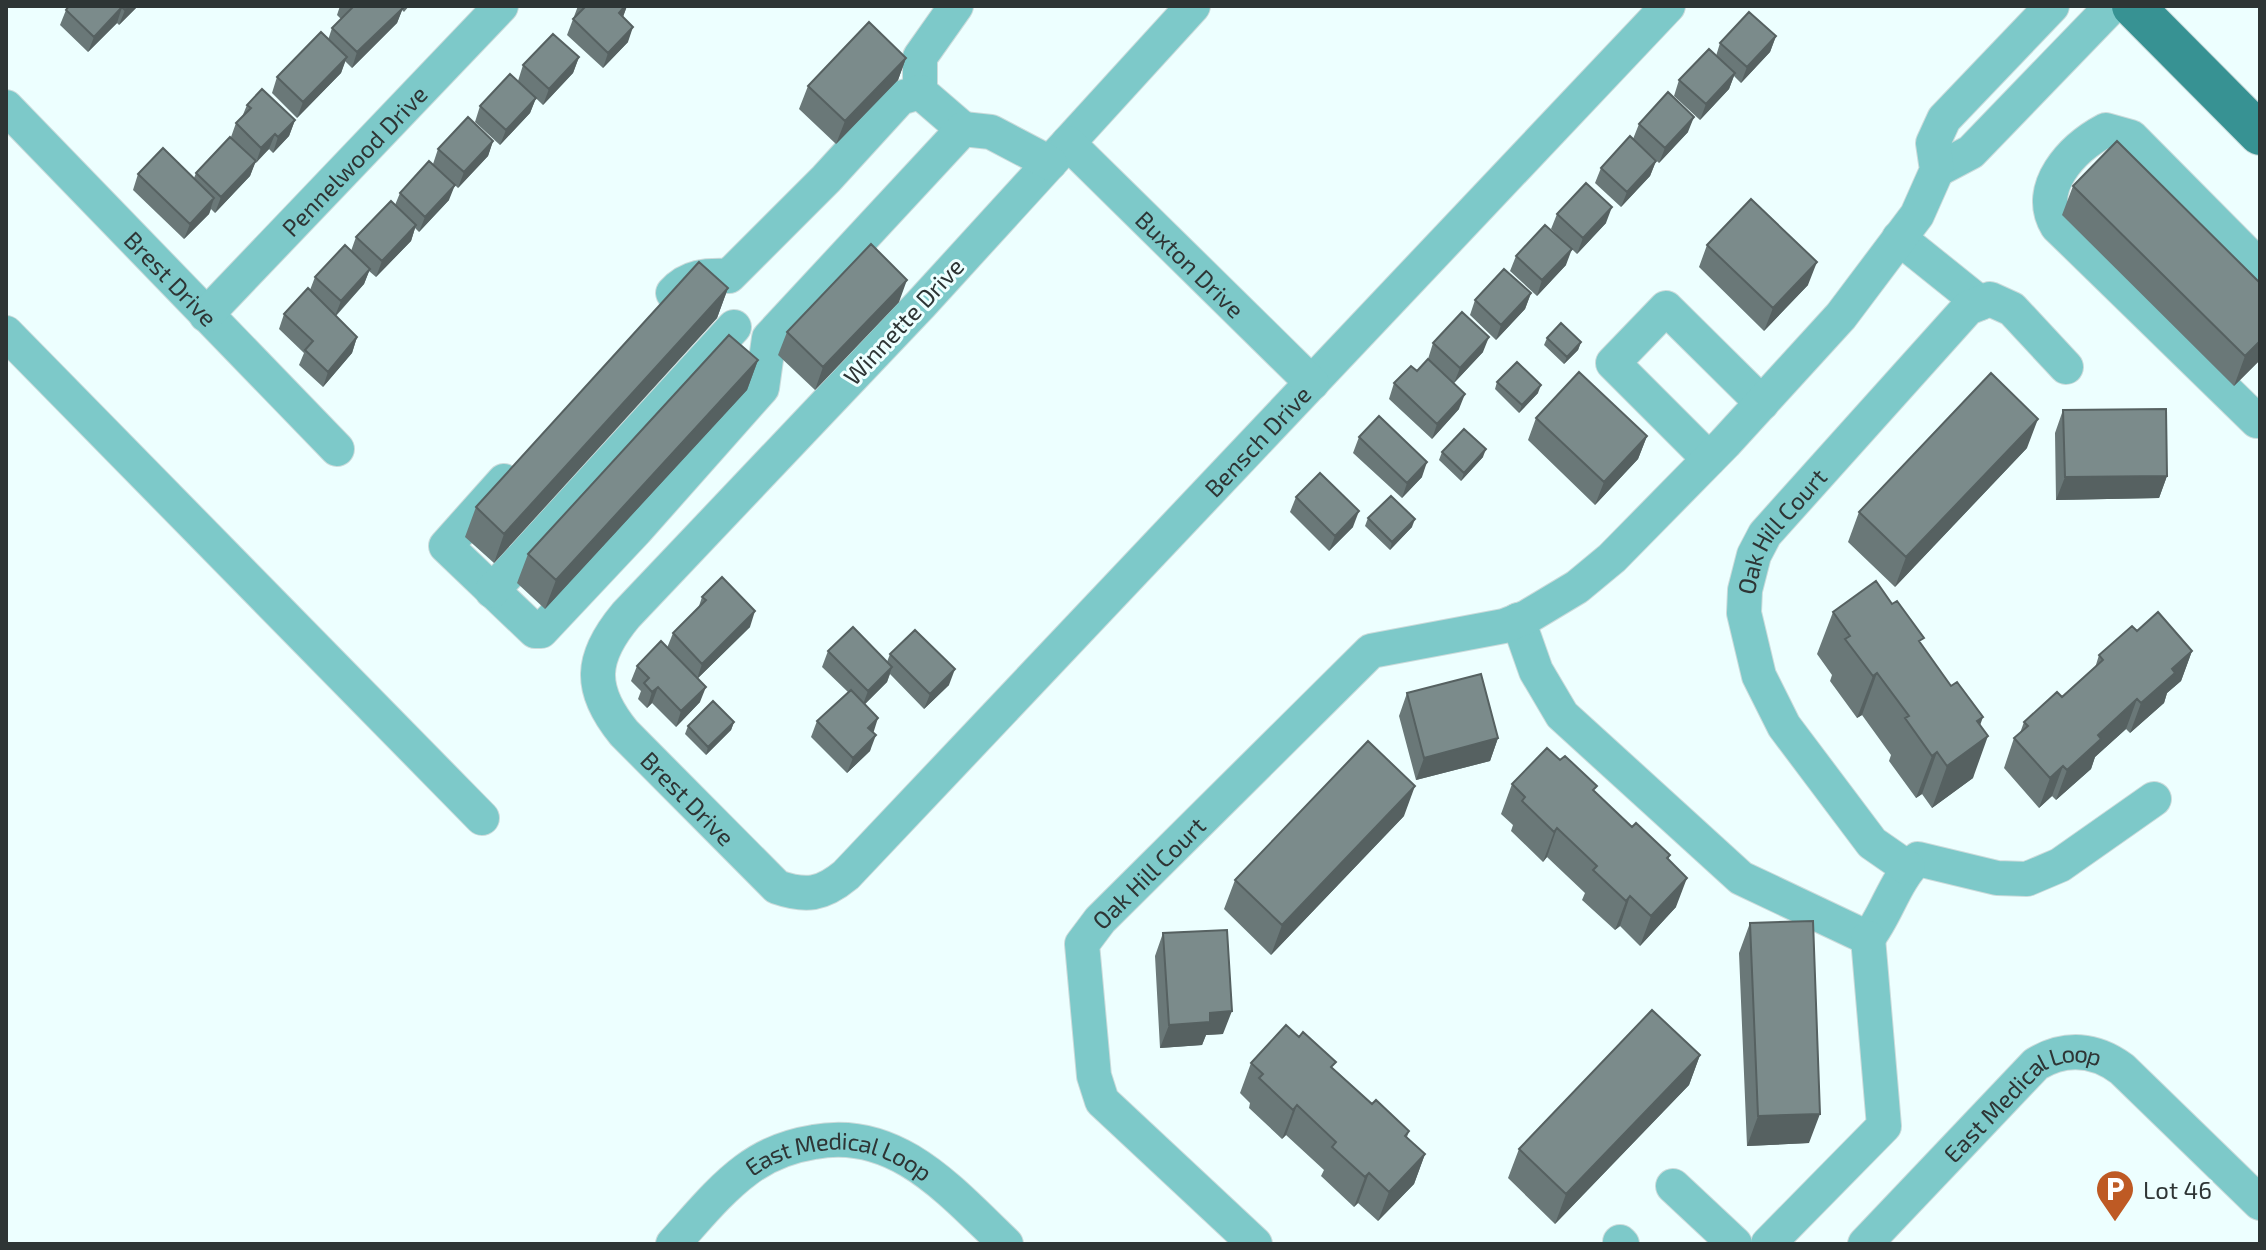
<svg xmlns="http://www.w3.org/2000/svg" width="2266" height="1250" font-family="'Exo 2',sans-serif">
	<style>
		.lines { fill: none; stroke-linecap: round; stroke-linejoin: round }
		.minor-casing { stroke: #cbdbdb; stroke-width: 36 }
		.major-casing { stroke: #cbdbdb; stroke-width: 44 }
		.minor { stroke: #7dc9c9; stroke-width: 34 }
		.major { stroke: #379293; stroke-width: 42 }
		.wall { fill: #6a7878 }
		.shaded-wall { fill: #566161 }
		.building { fill: #7b8b8b; stroke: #566161; stroke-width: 2 }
		.labels { text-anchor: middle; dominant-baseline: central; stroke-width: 6; stroke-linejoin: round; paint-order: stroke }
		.street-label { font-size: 24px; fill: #2e3535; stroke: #edffff }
		.poi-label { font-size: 24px; fill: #2e3535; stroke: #edffff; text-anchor: start }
	</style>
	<rect width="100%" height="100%" fill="#edffff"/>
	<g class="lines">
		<defs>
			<g id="minor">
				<path id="s1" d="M1193 6 921 304 626 615C590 658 588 689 624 733L777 887C806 897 822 895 846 875L1668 6"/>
				<path d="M920 92V57L956 6"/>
				<path id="s2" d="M6 107 337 449"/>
				<path id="s3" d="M1068 143 1312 383"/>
				<path d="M1937 170 1971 152 2112 6"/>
				<path d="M1899 238 1980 303"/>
				<path d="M2260 267 2131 137 2106 130C2072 148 2034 188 2057 226L2257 421 2260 418"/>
				<path d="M673 293C688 276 706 275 729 276L826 179 900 98 920 92 963 129"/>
				<path id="s4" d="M206 315 501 6"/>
				<path d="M6 333 482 818"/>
				<path d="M1709 459 1613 363 1666 308 1762 403"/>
				<path d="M504 481 446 546 535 631H541L636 530 762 388 769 338 963 129 991 132 1050 163"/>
				<path d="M492 591 734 327"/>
				<path d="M1518 620 1536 671 1562 715 1741 878 1868 938C1887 914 1895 879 1918 859L1997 878 2027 879 2060 865 2154 799"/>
				<path id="s5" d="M1908 868 1872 843 1784 726 1759 676 1744 613 1745 590 1754 555 1765 534 1968 308 1990 299 2012 309 2066 367"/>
				<path d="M1673 1186 1735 1244"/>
				<path d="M1620 1242 1622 1244"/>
				<path id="s6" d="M673 1244C696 1219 719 1190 746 1170 767 1154 789 1146 814 1142 897 1126 952 1193 1006 1244"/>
				<path id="s7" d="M1255 1244 1102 1101 1094 1076 1082 944 1100 920 1371 651 1504 626 1527 617 1577 587 1612 558 1725 443 1841 316 1917 215 1937 170 1933 143 1944 119 2052 6"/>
				<path d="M1768 1244 1884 1126 1868 938"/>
				<path id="s8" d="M1865 1244 2036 1064C2066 1046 2095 1049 2122 1069L2260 1203"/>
			</g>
			<path id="major" d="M2133 6 2260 134"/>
		</defs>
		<use href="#minor" class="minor-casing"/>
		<use href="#major" class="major-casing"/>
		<use href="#minor" class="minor"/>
		<use href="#major" class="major"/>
	</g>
	<path class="wall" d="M138 6 119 25 117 23 88 52 60 25 66 10Z
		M340 6H409L404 12 402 10 397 23 352 68 345 61 341 73 297 118 272 93 277 77 328 40 332 28 341 19 337 15Z
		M578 6H627L623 17 628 42 603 68 567 35Z
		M1776 36 1770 52 1741 83 1734 76 1729 89 1700 120 1674 96 1679 80 1716 56 1720 43Z
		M579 57 573 73 543 105 518 81 523 65Z
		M906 58 898 80 836 144 799 109 808 86Z
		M536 98 530 113 500 145 475 122 480 106Z
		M247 105 295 120 289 136 273 153 269 149 255 162 250 176 215 213 211 209 209 214 184 239 133 190 138 174 194 178 196 173 231 137 236 123 242 117Z
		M1639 124 1688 132 1659 163 1633 139Z
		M493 141 488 156 458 188 433 164 438 149Z
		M1656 161 1650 176 1621 207 1595 183 1601 168Z
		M2073 186 2260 283V360L2234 386 2062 215Z
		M400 193 449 200 419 232 415 228 411 241 376 277 369 271 364 284 336 316 357 337 352 353 323 387 299 365 304 353 279 329 284 314 310 290 315 277 351 251 356 237 395 205Z
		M1557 214 1606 223 1577 254 1551 229Z
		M1707 245 1808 285 1764 331 1699 267Z
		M1516 256 1566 265 1537 296 1510 271Z
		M728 288 717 318 494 563 465 537 476 507Z
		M1531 293 1525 309 1496 340 1470 315 1475 300Z
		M899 302 815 390 778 355 787 332Z
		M1547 338 1581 342 1578 350 1564 364 1544 345Z
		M1433 343 1483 352 1454 383 1428 359Z
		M758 360 747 390 545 609 517 583 528 554Z
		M1497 382 1538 393 1519 413 1495 389Z
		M1394 383 1459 409 1432 439 1389 399Z
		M2063 410 2167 476 2159 498 2056 500 2055 433Z
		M1536 418 1647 436 1638 459 1595 505 1528 440Z
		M1359 437 1422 477 1402 498 1353 453Z
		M2027 448 1895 587 1848 542 1859 512Z
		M1442 452 1483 457 1461 481 1439 460Z
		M1296 497 1353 527 1329 551 1290 512Z
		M1368 518 1412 527 1390 550 1365 526Z
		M702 597 750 627 698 678 700 702 676 727 652 703 647 708 638 699 641 691 631 681 637 666 667 648 673 633 698 609Z
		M1833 612 1921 645 1980 725 1973 778 1932 808 1922 794 1916 798 1889 761 1891 755 1862 715 1857 718 1830 681 1832 675 1817 654Z
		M2137 631 2192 651 2181 681 2167 693 2164 703 2130 733 2126 729 2095 757 2091 769 2056 800 2052 796 2039 808 2004 768 2014 738 2020 733 2024 722 2062 697 2095 668 2099 655Z
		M828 651 887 662 890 654 949 685 924 709 890 674 887 682 865 704 873 732 870 751 847 773 811 737 817 721 848 692 822 667Z
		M1407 693 1498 738 1490 761 1416 780 1399 716Z
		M734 722 731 730 706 755 685 734 688 726Z
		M1512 784 1595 792 1632 827 1670 855 1668 860 1676 907 1640 946 1620 926 1615 930 1582 900 1585 893 1547 857 1543 862 1511 831 1513 825 1501 814Z
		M1404 816 1271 955 1224 909 1235 880Z
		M1750 923 1809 1143 1747 1146 1739 953Z
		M1163 933 1223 1034 1206 1035 1202 1045 1160 1048 1155 956Z
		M1700 1055 1689 1085 1555 1224 1508 1178 1519 1149Z
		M1251 1063 1334 1069 1372 1104 1409 1131 1407 1137 1425 1154 1414 1184 1378 1221 1358 1203 1354 1207 1321 1176 1324 1170 1286 1135 1282 1139 1249 1108 1250 1103 1240 1093Z"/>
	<path class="shaded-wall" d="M129 6H138L119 25 125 10Z
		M625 6H627L622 19 619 13Z
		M122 7 117 23 88 52 94 37Z
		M403 8 397 23 352 68 357 52Z
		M633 27 628 42 603 68 608 53Z
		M1776 36 1770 52 1741 83 1747 67Z
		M347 57 341 73 297 118 303 102Z
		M579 57 573 73 543 105 549 89Z
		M906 58 898 80 836 144 845 121Z
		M1735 73 1729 89 1700 120 1706 104Z
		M536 98 530 113 500 145 506 130Z
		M1694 117 1688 132 1659 163 1665 148Z
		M295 120 289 136 273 153 278 137Z
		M275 134 269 149 256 163 261 148Z
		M493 141 488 156 458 188 464 172Z
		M256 161 250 176 215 213 221 197Z
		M1656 161 1650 176 1621 207 1627 192Z
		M455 185 449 200 419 232 425 217Z
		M214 198 209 214 184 239 190 224Z
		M1612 207 1606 223 1577 254 1583 238Z
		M416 225 411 241 376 277 382 261Z
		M1572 249 1566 265 1537 296 1542 280Z
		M1817 262 1808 285 1764 331 1773 308Z
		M370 269 364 284 335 316 341 301Z
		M907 280 899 302 815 390 823 367Z
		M728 288 717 318 494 563 504 534Z
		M1531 293 1525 309 1496 340 1501 325Z
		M357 337 352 353 323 387 328 372Z
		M1489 337 1483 352 1454 383 1460 368Z
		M2260 341V360L2234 386 2245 356Z
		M1581 342 1578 350 1564 364 1567 357Z
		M758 360 747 390 545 609 556 580Z
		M1541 385 1538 393 1519 413 1522 405Z
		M1465 394 1459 409 1432 439 1437 424Z
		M2038 419 2027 448 1895 587 1906 557Z
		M1647 436 1638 459 1595 505 1604 482Z
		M1486 449 1483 457 1461 481 1464 473Z
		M1427 462 1422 477 1402 498 1407 483Z
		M2167 476 2159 498 2056 500 2065 477Z
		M1359 511 1353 527 1329 551 1335 536Z
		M1415 519 1412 527 1390 550 1392 542Z
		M755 611 750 627 697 679 702 664Z
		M2192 651 2181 681 2167 693 2164 703 2130 733 2141 703 2172 669Z
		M892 667 887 682 862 707 868 691Z
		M955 669 949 685 924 709 930 694Z
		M1877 673 1862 715 1857 718 1873 676Z
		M658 687 652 703 647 708 652 692Z
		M706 687 700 702 676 727 681 711Z
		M2137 699 2126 729 2095 757 2091 769 2056 800 2067 770 2098 735Z
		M1983 717 1972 748 1988 736 1973 778 1932 808 1947 766 1977 721Z
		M878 718 873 734 868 728Z
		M734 722 731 730 706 755 708 747Z
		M876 735 870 751 847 773 853 758Z
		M1498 738 1490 761 1416 780 1424 758Z
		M1937 752 1922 794 1916 798 1932 756Z
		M2063 766 2052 796 2039 808 2050 778Z
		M1415 786 1404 816 1271 955 1282 925Z
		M1557 828 1547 857 1543 862 1554 832Z
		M1687 878 1676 907 1640 946 1651 916Z
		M1630 896 1620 926 1615 930 1626 901Z
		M1232 1011 1223 1034 1206 1035 1202 1045 1160 1048 1169 1025 1210 1013Z
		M1700 1055 1689 1085 1555 1224 1566 1194Z
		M1297 1105 1286 1135 1282 1139 1293 1110Z
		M1820 1114 1809 1143 1747 1146 1758 1116Z
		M1425 1154 1414 1184 1378 1221 1389 1192Z
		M1369 1173 1358 1203 1354 1207 1365 1177Z"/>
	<path class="building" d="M69 6H129L125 10 122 7 94 37 66 10Z
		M349 6H401L403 8 357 52 332 28 352 8Z
		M582 6H625L619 13 633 27 608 53 573 19 584 8Z
		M1749 12 1776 36 1747 67 1720 43Z
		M869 22 906 58 845 121 808 86Z
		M321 32 347 57 303 102 277 77Z
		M553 34 579 57 549 89 523 65Z
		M1709 49 1735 73 1706 104 1679 80Z
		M510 74 536 98 506 130 480 106Z
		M262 89 295 120 278 137 275 134 261 148 236 123 251 108 247 105Z
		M1668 92 1694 117 1665 148 1639 124Z
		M468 117 493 141 464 172 438 149Z
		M1630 136 1656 161 1627 192 1601 168Z
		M230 137 256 161 221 197 196 173Z
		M2117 141 2260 283V341L2245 356 2073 186Z
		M163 148 214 198 190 224 138 174Z
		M429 161 455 185 425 217 400 193Z
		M1586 183 1612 207 1583 238 1557 214Z
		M1751 199 1817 262 1773 308 1707 245Z
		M391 201 416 225 382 261 356 237Z
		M1545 225 1572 249 1542 280 1516 256Z
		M871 244 907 280 823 367 787 332Z
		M345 245 370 269 341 301 315 277Z
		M699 262 728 288 504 534 476 507Z
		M1504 269 1531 293 1501 325 1475 300Z
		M308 288 357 337 328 372 305 350 313 341 284 314Z
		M1462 312 1489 337 1460 368 1433 343Z
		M1561 323 1581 342 1567 357 1547 338Z
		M729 335 758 360 556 580 528 554Z
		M1428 359 1465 394 1437 424 1394 383 1411 366 1417 371Z
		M1517 362 1541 385 1522 405 1497 382Z
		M1579 372 1647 436 1604 482 1536 418Z
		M1991 373 2038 419 1906 557 1859 512Z
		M2166 409 2167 476 2065 477 2063 410Z
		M1379 416 1427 462 1407 483 1359 437Z
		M1464 429 1486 449 1464 473 1442 452Z
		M1320 473 1359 511 1335 536 1296 497Z
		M1391 496 1415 519 1392 542 1368 518Z
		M722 577 755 611 702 664 673 633 706 600 702 597Z
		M1876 581 1892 604 1897 601 1924 638 1919 641 1951 686 1957 682 1983 717 1977 721 1988 736 1947 766 1937 752 1932 756 1905 718 1909 716 1877 673 1873 676 1845 639 1850 636 1833 612Z
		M2158 612 2192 651 2172 669 2175 673 2141 703 2137 699 2098 735 2101 739 2067 770 2063 766 2050 778 2014 738 2028 726 2024 722 2057 692 2062 697 2103 660 2099 655 2132 626 2137 631Z
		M853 627 892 667 868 691 828 651Z
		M915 630 955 669 930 694 890 654Z
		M661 641 706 687 681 711 658 687 652 692 644 683 649 678 637 666Z
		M1481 674 1498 738 1424 758 1407 693Z
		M851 690 878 718 868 728 876 735 853 758 817 721Z
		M713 701 734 722 708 747 688 726Z
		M1368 741 1415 786 1282 925 1235 880Z
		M1547 748 1560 760 1565 756 1597 786 1593 790 1632 827 1636 823 1670 855 1667 858 1687 878 1651 916 1630 896 1626 901 1593 870 1597 866 1557 828 1554 832 1522 801 1525 797 1512 784Z
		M1813 921 1820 1114 1758 1116 1750 923Z
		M1227 930 1232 1011 1210 1013V1022L1169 1025 1163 933Z
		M1652 1010 1700 1055 1566 1194 1519 1149Z
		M1286 1025 1299 1037 1303 1032 1336 1062 1331 1067 1372 1104 1376 1100 1409 1131 1405 1136 1425 1154 1389 1192 1369 1173 1365 1177 1332 1147 1336 1142 1297 1105 1293 1110 1259 1078 1263 1074 1251 1063Z"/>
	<defs>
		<symbol id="parking-pin" viewBox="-11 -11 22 30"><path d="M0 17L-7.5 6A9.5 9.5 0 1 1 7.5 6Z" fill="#be5a24" stroke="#edffff"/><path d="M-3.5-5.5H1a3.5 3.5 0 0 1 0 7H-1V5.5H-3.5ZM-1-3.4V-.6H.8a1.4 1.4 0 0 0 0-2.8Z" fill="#fff"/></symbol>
	</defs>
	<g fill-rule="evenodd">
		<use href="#parking-pin" x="2093" y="1167" width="44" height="60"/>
	</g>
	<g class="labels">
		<g class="street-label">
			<text stroke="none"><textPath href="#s4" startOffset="214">Pennelwood Drive</textPath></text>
			<text stroke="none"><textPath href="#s3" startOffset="172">Buxton Drive</textPath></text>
			<text stroke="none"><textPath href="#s2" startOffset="238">Brest Drive</textPath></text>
			<text transform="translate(903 321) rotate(-47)">Winnette Drive</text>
			<text stroke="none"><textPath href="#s1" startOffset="1854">Bensch Drive</textPath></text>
			<text stroke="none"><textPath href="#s5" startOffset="404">Oak Hill Court</textPath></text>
			<text stroke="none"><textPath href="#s1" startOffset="1056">Brest Drive</textPath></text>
			<text stroke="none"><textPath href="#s7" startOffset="466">Oak Hill Court</textPath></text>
			<text stroke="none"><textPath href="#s8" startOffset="218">East Medical Loop</textPath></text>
			<text stroke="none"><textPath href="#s6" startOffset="204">East Medical Loop</textPath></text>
		</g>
		<g class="poi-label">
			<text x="2143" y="1189">Lot 46</text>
		</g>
	</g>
	<rect width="2266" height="1250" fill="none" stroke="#2e3535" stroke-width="16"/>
</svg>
